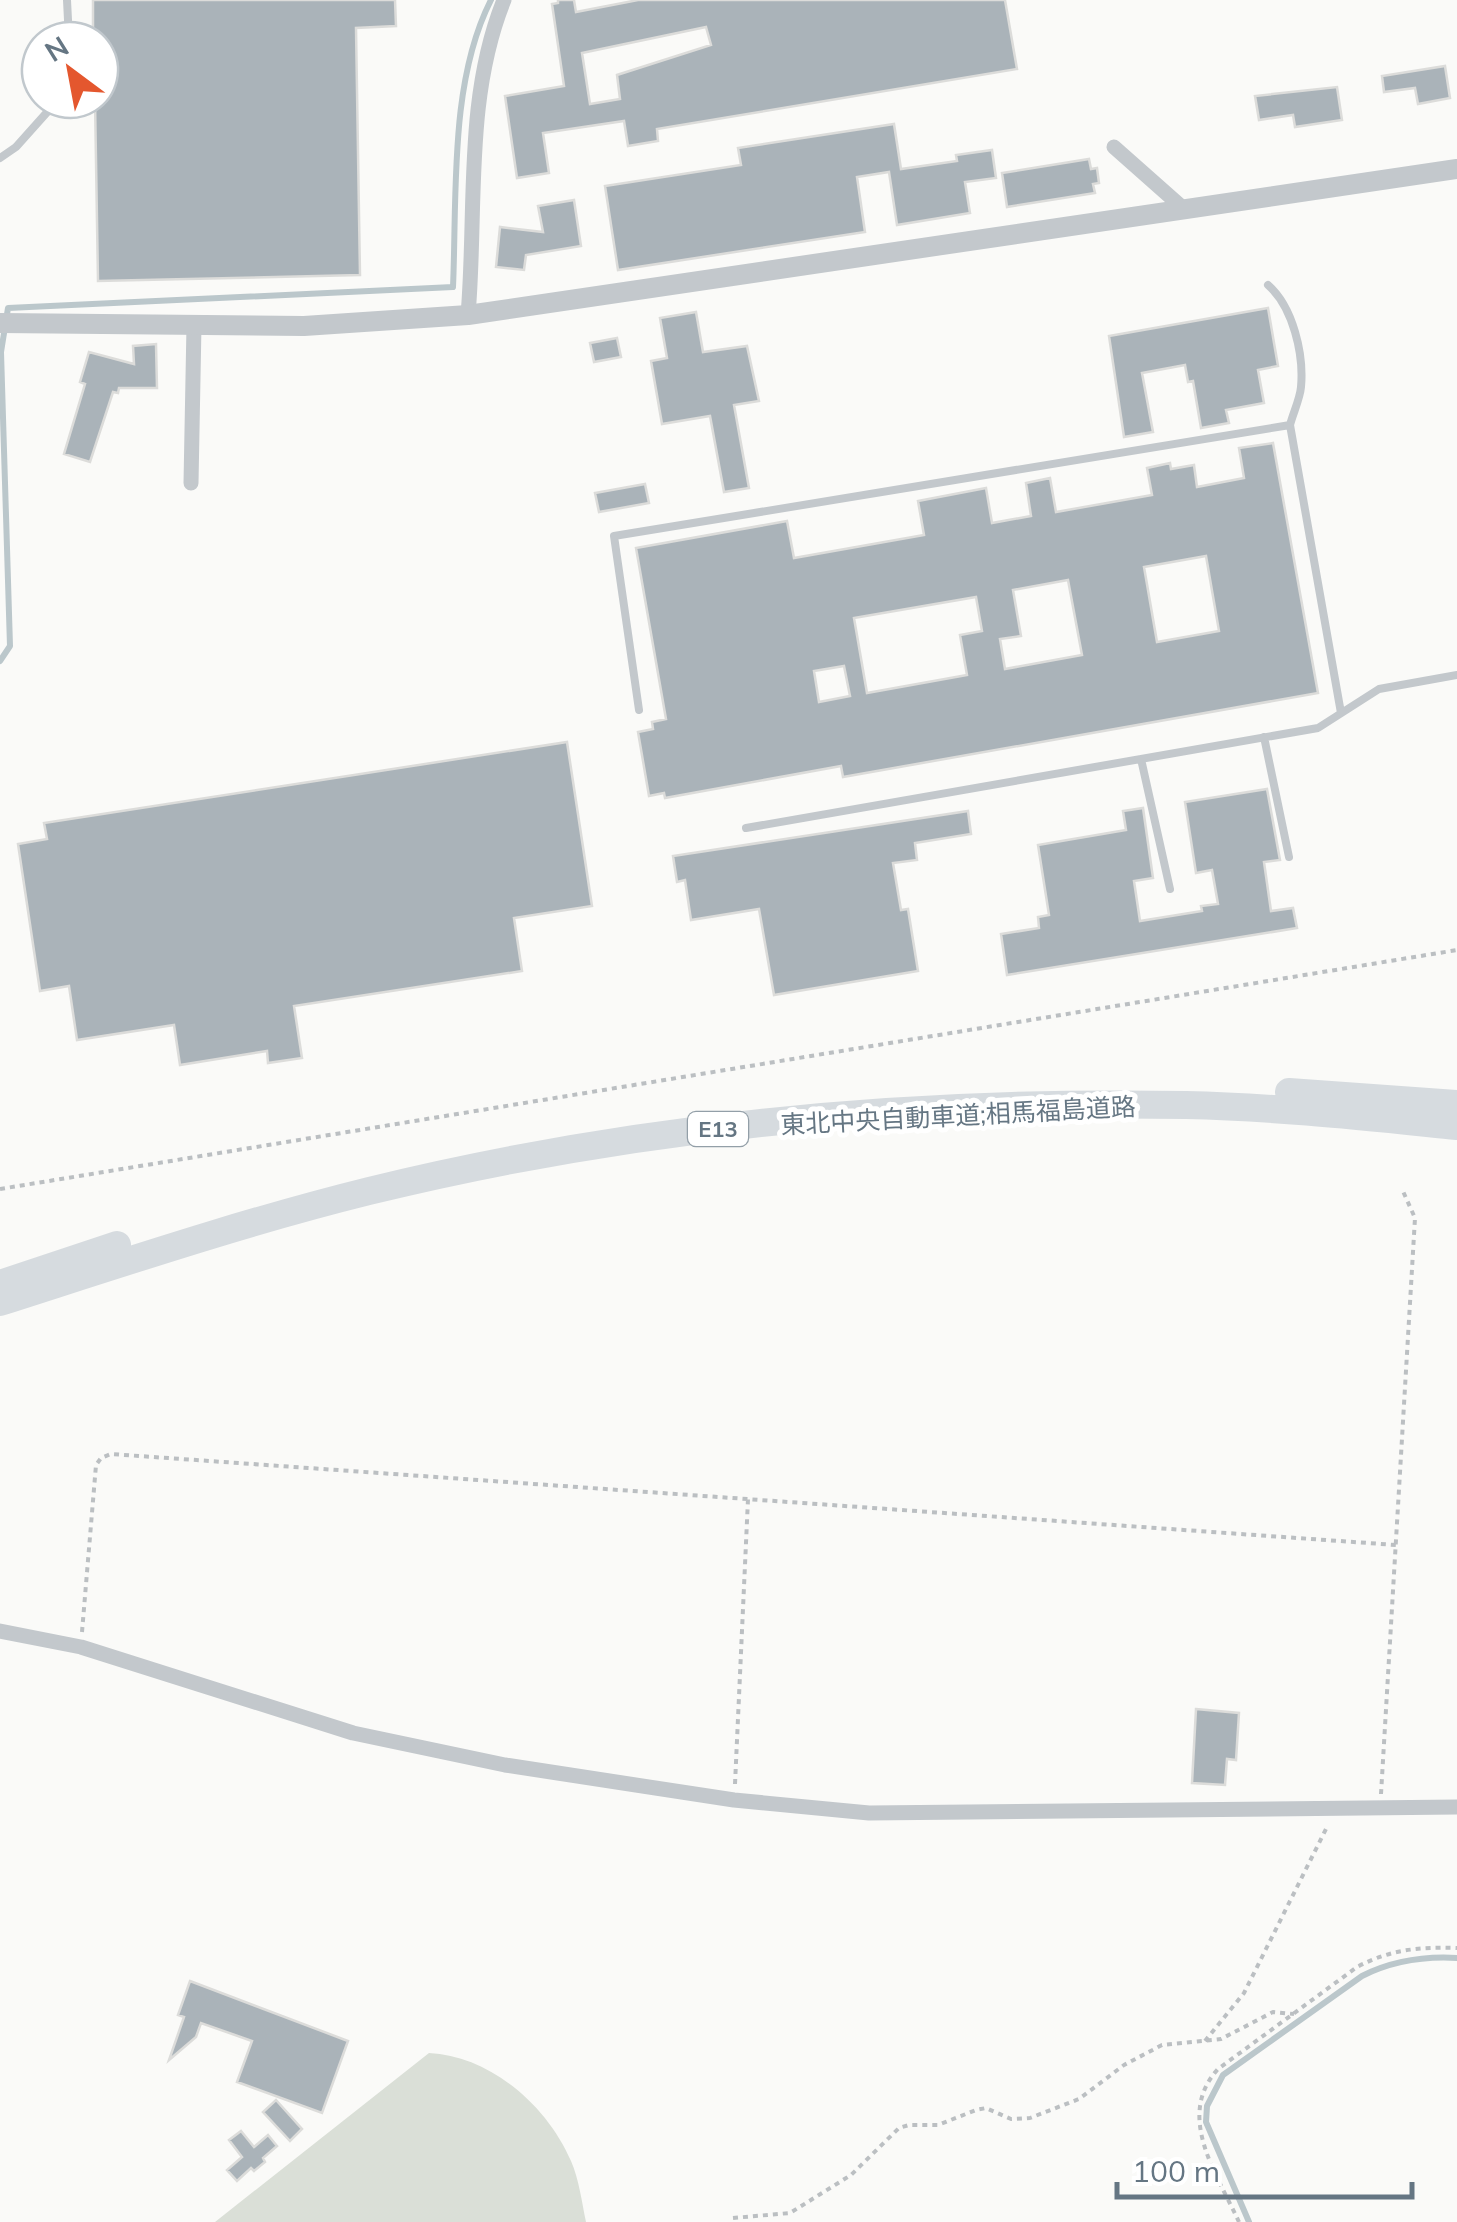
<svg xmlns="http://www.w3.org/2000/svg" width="1457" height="2222" font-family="Mulish,'Noto Sans JP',sans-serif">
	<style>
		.green { fill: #dadfd7 }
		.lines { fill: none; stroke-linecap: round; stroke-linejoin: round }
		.stream { stroke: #bbc7cb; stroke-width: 6 }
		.building { fill: #aab3b9; stroke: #dcdcda; stroke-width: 2.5; fill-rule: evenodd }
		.path { stroke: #bbbfc2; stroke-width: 4; stroke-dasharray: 5 5; stroke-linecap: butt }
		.service { stroke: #c3c8cc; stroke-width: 8 }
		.minor { stroke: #c3c8cc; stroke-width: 15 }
		.tertiary { stroke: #c3c8cc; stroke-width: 20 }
		.motorway { stroke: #d6dbdf; stroke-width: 28 }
		.labels { text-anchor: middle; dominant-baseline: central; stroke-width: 10; stroke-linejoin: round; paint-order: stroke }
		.shield { fill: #fff; stroke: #939fa8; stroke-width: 2.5 }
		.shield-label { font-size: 22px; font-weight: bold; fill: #657683 }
		.street-label { font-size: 25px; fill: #657683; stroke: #fff }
	</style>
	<rect width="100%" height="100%" fill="#fafaf8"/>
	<path class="green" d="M429 2053C490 2056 547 2105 571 2161 579 2179 582 2203 586 2222H215Z"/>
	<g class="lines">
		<path class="stream" d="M0 661 10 646 1 352 8 308 453 287C457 197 449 82 491 0
			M1249 2222 1206 2122 1207 2106 1223 2075 1362 1976C1392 1961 1423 1956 1457 1958"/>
	</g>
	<path class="building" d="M93 0H395L396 26 356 28 360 275 98 281 95 100H100V40H93Z
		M558 0H574L576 12 638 0H1005L1017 69 657 129 658 141 628 146 624 121 543 133 549 173 517 178 505 96 564 86 552 4 558 3ZM706 27 711 45 617 75 620 99 590 104 582 53Z
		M1445 66 1450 98 1418 104 1415 88 1384 92 1382 76Z
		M1337 87 1342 120 1295 127 1293 115 1259 120 1255 96Z
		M894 124 901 169 957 161 956 155 992 150 996 178 965 182 970 213 897 225 889 172 857 177 865 232 618 270 605 186 741 165 738 148Z
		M1089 159 1091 169 1097 168 1099 183 1093 184 1095 193 1007 207 1002 173Z
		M574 200 581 246 526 255 524 270 496 267 500 227 543 232 538 206Z
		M1268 308 1278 366 1258 370 1264 403 1226 410 1229 423 1201 428 1193 381 1188 382 1185 365 1142 373 1153 432 1124 437 1109 336Z
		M696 312 703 352 747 346 759 401 734 405 749 488 724 492 710 416 662 424 651 361 667 358 660 318Z
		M617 338 621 357 594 362 590 343Z
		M156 344 157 388H119L118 393 113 392 90 462 64 454 85 384 80 382 89 352 134 364 133 346Z
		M1273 443 1318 693 843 777 841 766 665 798 664 793 649 796 638 732 653 729 652 722 666 719 636 548 787 521 794 558 924 535 918 501 986 488 992 523 1031 516 1026 483 1050 478 1056 512 1152 495 1147 468 1170 463 1171 469 1194 465 1197 487 1244 478 1239 448ZM1206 556 1219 631 1157 642 1144 567ZM1068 580 1082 655 1005 669 1000 639 1021 636 1013 590ZM976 597 982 631 960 635 967 675 867 693 854 618ZM844 666 850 696 819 702 814 671Z
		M645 484 649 503 599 512 595 493Z
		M567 742 592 906 514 918 522 971 294 1006 302 1058 268 1063 267 1051 180 1065 174 1025 77 1040 69 986 40 991 18 844 47 839 44 823Z
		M1267 789 1280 860 1264 862 1271 911 1293 908 1297 928 1007 975 1001 934 1039 928 1038 917 1049 915 1038 845 1126 830 1123 811 1143 808 1153 878 1134 881 1140 921 1202 911 1201 906 1218 904 1212 870 1196 873 1185 802Z
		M968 811 971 834 915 843 917 860 893 863 901 910 908 909 918 971 774 995 759 909 691 920 685 880 677 882 673 856Z
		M1196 1709 1239 1713 1236 1760 1227 1759 1225 1785 1192 1783Z
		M190 1981 348 2041 322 2113 237 2082 252 2041 201 2023 196 2037 169 2060 184 2017 178 2015Z
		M276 2100 302 2129 290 2141 263 2112Z
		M241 2131 254 2147 268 2135 277 2146 263 2158 265 2162 254 2171 251 2168 237 2181 227 2170 242 2157 229 2140Z"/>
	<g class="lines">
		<path class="path" d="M0 1189 1457 950
			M82 1632 96 1465 101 1458 111 1454 1396 1545
			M735 1784 748 1499
			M1381 1794 1415 1218 1402 1189
			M1205 2041 1244 1993 1328 1825
			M733 2218 790 2213 851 2175 899 2128 909 2125H938L976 2110 986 2108 1011 2119 1030 2118 1079 2099 1124 2065 1162 2045 1221 2039 1273 2012 1294 2014
			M1239 2222C1217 2174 1175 2116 1218 2069L1357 1967C1391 1949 1419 1947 1457 1948"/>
		<path class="service" d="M67 0 69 40
			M0 158 16 147 58 100
			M1268 285C1293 307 1304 354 1301 387 1300 399 1293 413 1290 425
			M639 710 614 536 1290 425 1341 713
			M1264 737 1289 857
			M1141 759 1170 889
			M746 828 1318 728 1379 689 1457 675"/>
		<path class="minor" d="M1114 147 1184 209
			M468 315C477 210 464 99 504 0
			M191 483 194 325
			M0 1631 81 1647 353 1733 505 1765 734 1800 869 1813 1457 1807"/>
		<path class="tertiary" d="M0 323 304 326 468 315 1457 169"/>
		<path class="motorway" d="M1289 1092 1457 1104
			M0 1284 117 1245
			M0 1302C122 1263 244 1222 369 1191 634 1126 913 1100 1186 1105 1277 1107 1367 1117 1457 1126"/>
	</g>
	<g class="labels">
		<rect class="shield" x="688" y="1112" width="60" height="34" rx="8"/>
		<g class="shield-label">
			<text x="718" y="1129">E13</text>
		</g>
		<g class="street-label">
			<text transform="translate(958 1115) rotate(-3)">東北中央自動車道;相馬福島道路</text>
		</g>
	</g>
	<g transform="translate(70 70) rotate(328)"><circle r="48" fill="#ffffff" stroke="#c1c8cd" stroke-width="2.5"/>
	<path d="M0-8L18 38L0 25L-18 38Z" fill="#e4572e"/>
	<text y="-15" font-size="28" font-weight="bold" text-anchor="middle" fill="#657683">N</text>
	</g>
	<path d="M1117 2182v15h295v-15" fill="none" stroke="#657683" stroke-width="5"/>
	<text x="1132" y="2182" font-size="30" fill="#657683" stroke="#ffffff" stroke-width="8" paint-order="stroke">100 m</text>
</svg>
